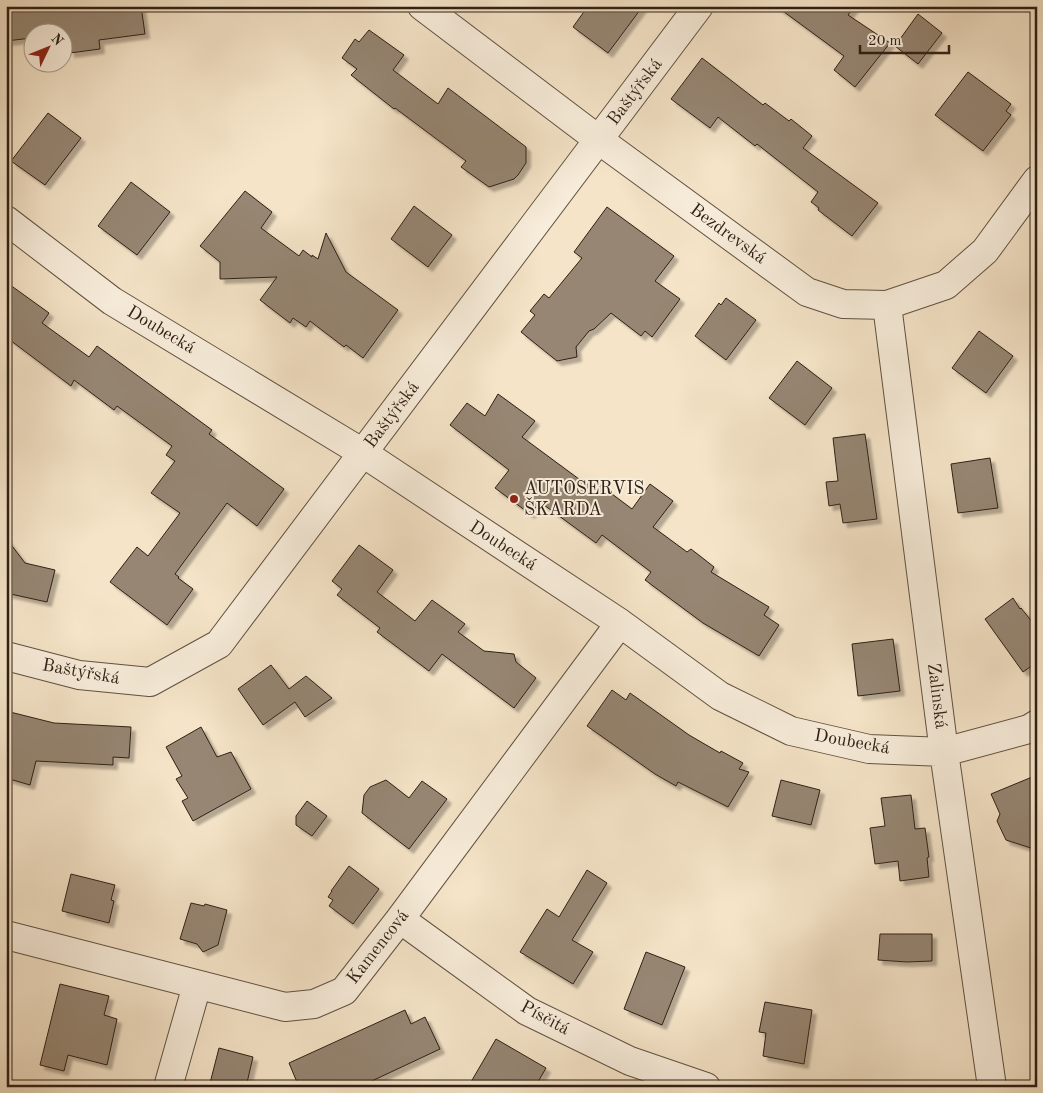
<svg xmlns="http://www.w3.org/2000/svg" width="1043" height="1093" font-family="'Old Standard TT',serif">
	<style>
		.building { fill: #968673; stroke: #2f2016; filter: url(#shadow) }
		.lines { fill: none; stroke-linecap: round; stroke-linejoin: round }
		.minor-casing { stroke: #605142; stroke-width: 30 }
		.minor { stroke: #f8eddb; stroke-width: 28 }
		.poi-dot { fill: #8f2418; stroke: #f8eddb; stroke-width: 2 }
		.labels { text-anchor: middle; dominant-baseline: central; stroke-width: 4; stroke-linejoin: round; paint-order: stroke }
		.street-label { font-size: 18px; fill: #2f2016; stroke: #f8eddb }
		.poi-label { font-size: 18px; fill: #2f2016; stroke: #f8eddb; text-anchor: start }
	</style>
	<defs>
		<filter id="shadow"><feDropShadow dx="4.5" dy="4.5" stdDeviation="1" flood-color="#0004"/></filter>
	</defs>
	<rect width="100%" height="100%" fill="#f5e4c8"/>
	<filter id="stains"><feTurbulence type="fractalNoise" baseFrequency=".004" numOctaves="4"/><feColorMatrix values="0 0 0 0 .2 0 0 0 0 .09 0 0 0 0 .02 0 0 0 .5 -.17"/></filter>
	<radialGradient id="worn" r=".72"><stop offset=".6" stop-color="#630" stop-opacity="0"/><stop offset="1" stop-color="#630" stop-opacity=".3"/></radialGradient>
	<path class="building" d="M6 6H141L145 34 99 40 100 49 70 53 67 34H62V32H32V38L6 41Z
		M588 6H643L608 53 573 27Z
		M776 6H855L848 15 890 43 855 87 834 70 844 56Z
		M918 14 942 33 918 64 895 46Z
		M369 30 404 55 393 70 438 104 448 88 526 147V163L518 175 514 179 489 187 461 167 466 161 395 108 394 109 351 75 357 69 342 58 355 39 359 42Z
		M702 58 763 105 765 103 789 121 791 119 812 136 803 148 878 203 852 236 818 210 819 208 811 202 818 192 757 144 755 146 718 117 710 128 671 99Z
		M968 72 1011 104 1006 111 1011 115 983 151 935 115Z
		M48 113 81 138 45 185 11 161Z
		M131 182 170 212 137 255 98 226Z
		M245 191 272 212 261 228 299 256 303 250 312 257V255L318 259 326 233 346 272 398 310 363 358 346 345 344 347 310 321 306 327 293 318 290 323 260 300 277 277 220 279V262L200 246Z
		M414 206 452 235 428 267 391 239Z
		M607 207 674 256 655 281 680 299 652 337 645 331 641 336 611 313 594 329 589 331 576 347 577 357 557 361 521 332 535 315 530 311 544 294 549 298 582 258 574 252Z
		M6 282 49 313 42 323 89 357 97 346 212 430 209 434 284 489 257 526 227 503 175 574 179 577 178 578 193 589 167 625 110 582 137 547 148 556 180 513 151 493 175 461 166 455 172 446 117 406 114 410 74 380 71 386 6 337Z
		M726 298 756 320 726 360 695 336 719 303 721 305Z
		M979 331 1013 356 986 393 952 368Z
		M797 361 832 388 805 425 769 398Z
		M498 394 535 421 522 437 587 485 592 479 632 509 650 484 673 501 653 527 687 552 691 549 714 567 711 572 769 607 764 615 779 625 759 656 703 623 645 580 651 572 602 535 596 543 540 502 530 514 495 488 509 470 450 425 467 403 485 416Z
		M865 434 877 519 843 523 840 504 829 506 826 482 838 481 833 438Z
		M990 458 998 508 958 513 951 464Z
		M6 538 25 563 55 570 47 602 6 593Z
		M359 545 393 570 377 592 415 621 432 600 465 624 458 632 484 651 514 654 516 662 536 678 514 708 442 654 429 671 377 632 380 628 337 595 342 589 332 581Z
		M1013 598 1020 609 1021 608 1037 628V662L1023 672 985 619Z
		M893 639 900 691 858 696 852 644Z
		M271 665 289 689 306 676 332 698 305 717 295 702 263 725 238 689Z
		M612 690 626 700 630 693 689 735 720 753 721 751 743 763 739 769 749 772 728 807 678 782 676 786 655 774 587 726Z
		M6 711 54 723 131 727 129 758 113 757V765L36 761 30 785 6 778Z
		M201 727 217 757 231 752 251 789 193 821 182 801 188 798 176 779 182 776 166 747Z
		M1037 775V850L1006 840 997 821 1000 814 991 794Z
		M386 780 409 798 422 781 447 799 409 849 362 813 364 795 370 787Z
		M781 780 820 790 811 825 772 816Z
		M911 795 915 829 925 828 929 857 927 858 929 877 900 881 898 861 875 864 870 828 885 826 881 798Z
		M307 801 327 816 312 836 296 825V816Z
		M349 866 379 889 353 924 329 906 333 900 328 897 332 891H331Z
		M587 870 607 883 572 940 593 952 573 984 520 952 547 909 559 917Z
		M71 874 115 885 111 900 114 901 109 923 62 911Z
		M191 903 204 906 205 904 227 910 218 945 203 952 197 944 180 939Z
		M880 934H932V961L907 962 878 960Z
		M646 952 685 967 662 1025 624 1009Z
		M60 984 109 996 104 1015 117 1019 107 1065 68 1055 64 1071 40 1065Z
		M765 1002 812 1010 804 1064 763 1056 766 1033 759 1032Z
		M405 1010 411 1024 425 1017 440 1049 359 1087H299L289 1063Z
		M496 1039 546 1068 535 1087H468Z
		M219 1048 253 1057 246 1087H209Z"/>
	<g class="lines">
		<defs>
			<path id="minor" d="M422 6 599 140 807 292 843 304 887 305 946 285 985 251 1037 180
				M6 220 112 301 363 453 620 623 720 696 791 731 869 749 944 752 1029 729 1037 724
				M887 305 944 752 992 1087
				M6 656 79 675 150 682 219 644 699 6
				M400 919 527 1011 630 1061 706 1087
				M6 935 285 1007 314 1004 344 991 400 919 620 623
				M168 1087 197 985"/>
		</defs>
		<use href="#minor" class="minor-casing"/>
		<use href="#minor" class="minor"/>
	</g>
	<circle class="poi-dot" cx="514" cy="499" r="5"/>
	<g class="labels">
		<g class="street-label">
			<text transform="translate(635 92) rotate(-53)">Baštýřská</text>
			<text transform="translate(728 234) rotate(36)">Bezdrevská</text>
			<text transform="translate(161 330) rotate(31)">Doubecká</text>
			<text transform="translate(392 415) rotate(-53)">Baštýřská</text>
			<text transform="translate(503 546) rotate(33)">Doubecká</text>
			<text transform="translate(81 672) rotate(10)">Baštýřská</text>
			<text transform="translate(937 696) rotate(83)">Zalinská</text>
			<text transform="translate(852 742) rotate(10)">Doubecká</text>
			<text transform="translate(378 947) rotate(-52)">Kamencová</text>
			<text transform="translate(545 1018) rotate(28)">Písčitá</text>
		</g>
		<g class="poi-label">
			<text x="524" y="489">AUTOSERVIS<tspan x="524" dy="21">ŠKARDA</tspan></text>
		</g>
	</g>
	<rect width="1043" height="1093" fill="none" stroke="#f5e4c8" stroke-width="25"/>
	<rect x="8" y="8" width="1028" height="1078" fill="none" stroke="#2f2016" stroke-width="2.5"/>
	<rect x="12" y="12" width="1018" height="1068" fill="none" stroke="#2f2016"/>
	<g transform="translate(48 48) rotate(47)"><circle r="24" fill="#f8eddb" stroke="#a89b8c"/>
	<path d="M0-4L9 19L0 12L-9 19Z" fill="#8f2418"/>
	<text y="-8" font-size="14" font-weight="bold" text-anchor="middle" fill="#2f2016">N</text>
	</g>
	<path d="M860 45v8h89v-8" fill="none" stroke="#2f2016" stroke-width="2.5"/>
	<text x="868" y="45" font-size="15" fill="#2f2016" stroke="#f8eddb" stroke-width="4" paint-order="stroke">20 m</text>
	<rect width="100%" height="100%" filter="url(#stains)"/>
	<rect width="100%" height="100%" fill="url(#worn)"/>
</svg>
